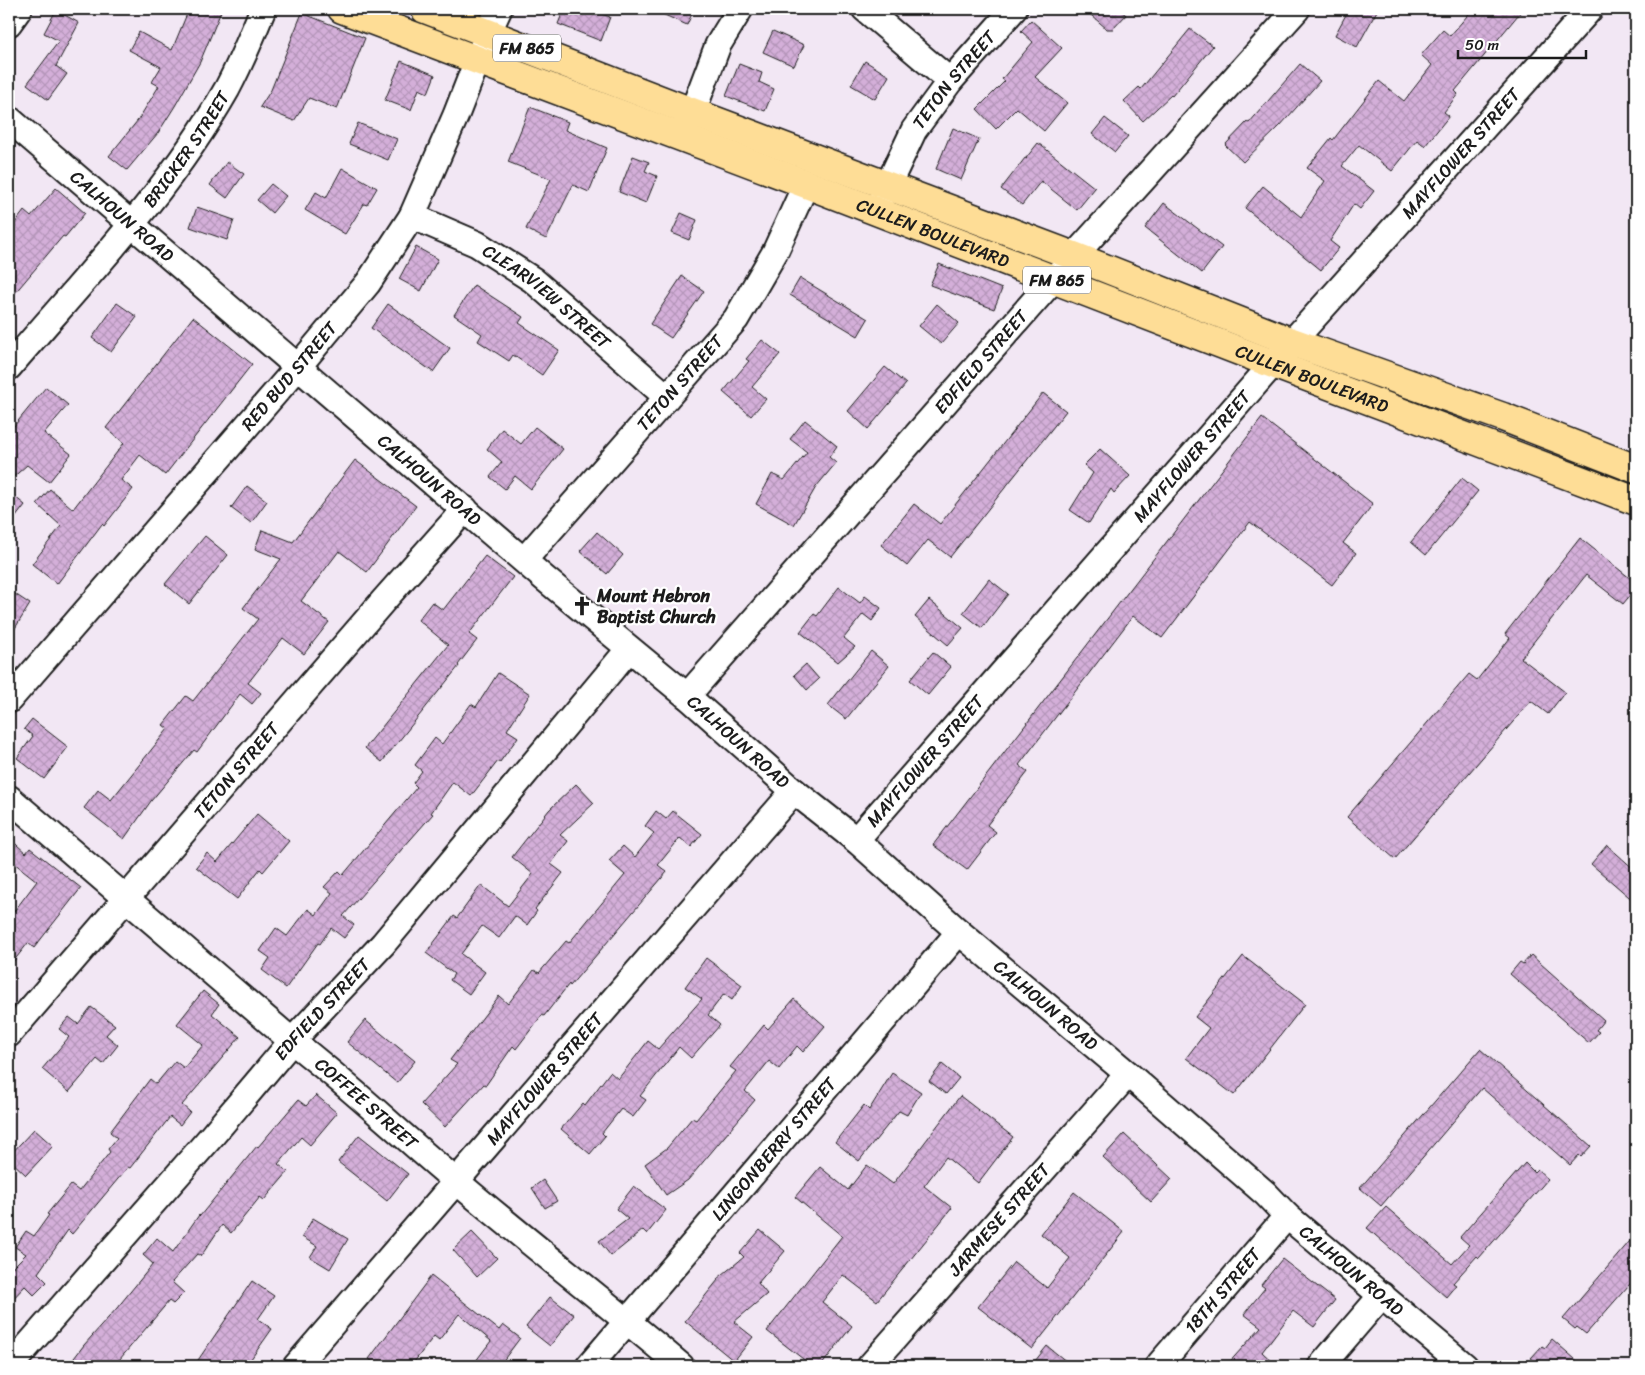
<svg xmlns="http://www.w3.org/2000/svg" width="1645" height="1375" font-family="Sriracha,sans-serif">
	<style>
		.building { fill: url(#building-cross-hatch); stroke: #1c1c1c }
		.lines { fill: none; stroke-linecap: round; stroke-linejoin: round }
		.minor-casing { stroke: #1c1c1c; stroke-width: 29 }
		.major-casing { stroke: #1c1c1c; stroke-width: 31 }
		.minor { stroke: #fff; stroke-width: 25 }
		.major { stroke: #fedd96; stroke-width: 28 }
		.labels { text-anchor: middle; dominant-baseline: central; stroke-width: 4.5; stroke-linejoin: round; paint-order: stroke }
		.shield { fill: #fff; stroke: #606060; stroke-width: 1 }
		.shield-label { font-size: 16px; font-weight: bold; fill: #1c1c1c }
		.street-label { font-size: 18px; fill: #1c1c1c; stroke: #fff }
		.poi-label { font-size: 18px; font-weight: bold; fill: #1c1c1c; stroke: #fff; text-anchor: start }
	</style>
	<defs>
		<pattern id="building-cross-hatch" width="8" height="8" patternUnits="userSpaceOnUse" patternTransform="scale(1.25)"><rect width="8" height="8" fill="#d4afd9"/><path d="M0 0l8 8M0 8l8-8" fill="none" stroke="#b596ba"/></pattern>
	</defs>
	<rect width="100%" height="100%" fill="#f2e7f4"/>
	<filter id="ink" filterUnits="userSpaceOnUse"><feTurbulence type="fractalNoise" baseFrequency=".02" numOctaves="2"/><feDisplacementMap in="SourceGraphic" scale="10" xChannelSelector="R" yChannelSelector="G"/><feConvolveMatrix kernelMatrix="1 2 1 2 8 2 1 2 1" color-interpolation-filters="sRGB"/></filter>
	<g filter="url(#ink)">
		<path class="building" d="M189 9H222L200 62 175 106 158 133 127 170 109 156 138 120 159 86 152 82 161 67 129 50 139 32 172 50Z
			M564 9H589L610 17 601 41 558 24Z
			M651 9H694L687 25Z
			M1084 9H1119L1126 15 1113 29H1107Z
			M1349 9H1378L1357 47 1335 35Z
			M1473 9H1523L1455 91 1458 94 1444 112 1449 116 1425 146 1417 140 1392 171 1359 145 1342 166 1374 191 1360 209 1354 204 1330 241 1339 248 1321 270 1245 208 1263 186 1301 217 1325 181 1307 168 1331 138 1333 140 1379 81 1404 101 1432 65 1421 55 1443 30 1450 36Z
			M56 10 79 23 56 66 67 74 48 100 27 84 59 41 44 33Z
			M302 13 365 38 337 109 309 98 294 121 260 107 271 90Z
			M1031 20 1062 48 1035 77 1067 103 1044 131 1017 108 996 129 977 109 1005 81 1002 79 1033 42 1021 31Z
			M1190 29 1213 46 1172 96 1171 95 1143 121 1124 101 1139 87 1141 89Z
			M773 31 804 45 794 66 763 52Z
			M401 61 435 75 428 93 419 89 411 110 385 100Z
			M865 61 889 76 875 99 851 85Z
			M739 64 762 73 759 82 774 89 765 111 726 96Z
			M1300 64 1320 81 1280 126 1243 162 1225 145 1247 122 1249 123Z
			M530 107 568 122 565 130 607 148 589 192 573 185 546 239 526 229 551 179 508 162Z
			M1105 118 1128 136 1115 152 1092 134Z
			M358 123 397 139 388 160 349 144Z
			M953 128 979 139 961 180 936 169Z
			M1038 143 1095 188 1077 210 1041 181 1022 205 1001 189 1025 158 1027 159 1026 158Z
			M633 156 649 162 645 171 657 176 646 203 619 192Z
			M227 162 244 174 227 198 210 185Z
			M342 168 377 188 367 205 364 204 345 234 305 210 316 192 326 198Z
			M271 184 286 196 272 213 257 200Z
			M56 188 85 213 65 237 63 236 9 300V231L24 211 31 217Z
			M1164 203 1222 247 1202 273 1145 228Z
			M197 207 234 220 227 240 190 227Z
			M681 213 697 220 689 240 672 233Z
			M416 247 438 259 421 291 399 279Z
			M939 264 1002 289 994 309 930 285Z
			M682 276 704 291 671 338 650 324Z
			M800 278 868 319 858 336 790 295Z
			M474 285 523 317 519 323 559 350 542 375 513 355 509 361 478 341 482 334 454 315Z
			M117 303 137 317 111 352 92 338Z
			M388 304 450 348 433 372 371 328Z
			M937 304 959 323 941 344 919 326Z
			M193 317 252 364 165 475 140 455 121 480 133 489 104 526 102 524 57 584 32 564 61 526 37 504 50 489 73 509 124 443 106 428Z
			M762 340 780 354 752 387 766 399 751 416 723 392 749 361 746 359Z
			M885 367 906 384 868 429 848 411Z
			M46 387 68 405 44 433 71 454 49 482 27 465 9 481V432Z
			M1043 393 1066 411 950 557 928 540 907 566 881 545 914 504 940 524Z
			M1262 418 1373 504 1343 543 1356 553 1332 585 1250 522 1162 638 1133 616 1019 765 1028 772 987 825 996 832 967 870 933 845Z
			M805 420 837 446 829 457 836 463 816 487 794 525 756 504 772 474 784 480 807 452 790 439Z
			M535 427 563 449 531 489 515 476 505 489 490 477 502 462 487 449 502 429 521 444Z
			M1100 449 1130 476 1114 493 1111 489 1089 523 1070 510 1093 473 1084 465Z
			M355 460 416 506 367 572 339 551 301 601 329 622 304 654 283 638 248 683 261 693 252 704 240 694 197 752 194 750 151 801 124 839 84 808 98 790 111 800 168 729 163 725 186 696 193 701 258 619 243 608 281 559 255 549 262 530 293 542Z
			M1462 478 1478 491 1426 555 1411 542Z
			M247 486 267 501 251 523 231 508Z
			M9 492 25 505 9 526Z
			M597 532 623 555 607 574 580 551Z
			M205 536 228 555 189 604 165 584Z
			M1580 538 1636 583V588L1623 604 1586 575 1521 658 1565 692 1548 714 1531 701 1395 859 1347 817 1469 674 1477 680 1510 638 1505 634Z
			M485 556 513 577 469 634 477 640 458 665 459 666 382 762 365 748 448 645 418 620 432 602 443 610Z
			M989 579 1008 594 982 628 963 613Z
			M839 587 860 603 865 596 881 608 872 621 863 614 844 638 855 647 838 662 800 632 814 614 817 616Z
			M9 590 30 604 9 638Z
			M929 600 963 628 948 645 915 617Z
			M871 651 889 666 846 719 828 705Z
			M933 652 951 667 928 695 910 680Z
			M806 664 819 679 807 690 794 675Z
			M498 673 530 694 507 730 518 737 500 762 498 761 471 796 453 782 431 813 433 814 343 916 354 925 344 938 331 928 320 944 318 943 286 988 262 970 270 958 260 951 276 928 287 936 308 909 316 915 332 893 324 887 339 871 343 875 417 787 413 783 422 771 415 765 435 738 442 744 471 704 476 707Z
			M32 719 68 747 44 779 17 758 33 736 24 729Z
			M576 784 594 803 560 835 568 841 551 864 563 873 535 909 537 911 527 925 515 916 499 938 482 926 461 954 485 972 469 994 450 980 454 974 426 953 454 916 457 918 481 885 508 906 533 874 512 857 549 810Z
			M656 811 666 819 673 811 702 834 691 847 680 838 658 865 667 872 570 986 569 984 544 1016 542 1015 516 1049 513 1046 486 1085 484 1084 445 1127 421 1104 457 1064 450 1060 499 996 508 1004 534 970 539 973 566 941 569 943 625 875 609 861 623 846 635 857 654 833 645 826Z
			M257 814 289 841 263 872 260 869 237 899 196 867 207 853 217 862Z
			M9 838 26 853 30 848 81 888 34 948 28 943 9 967V918L37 881 9 859Z
			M1607 845 1636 871V903L1591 864Z
			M1531 955 1604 1020 1596 1030 1599 1032 1589 1043 1510 974 1520 962 1523 964Z
			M1243 956 1305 1004 1234 1095 1186 1058 1209 1028 1195 1017Z
			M706 958 742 985 732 1000 724 994 708 1015 720 1025 691 1058 679 1047 640 1096 646 1100 633 1117 621 1109 602 1133 605 1136 590 1154 561 1129 583 1103 585 1105 610 1072 618 1079 648 1041 658 1049 702 999 685 987Z
			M203 991 219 1004 212 1014 240 1037 182 1105 190 1112 180 1125 170 1117 130 1168 128 1167 72 1234 68 1230 38 1273 47 1282 34 1295 25 1286 9 1303V1271L26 1254 15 1247 26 1231 34 1236 49 1215 47 1214 71 1185 79 1191 110 1152 108 1149 117 1138 110 1132 150 1079 156 1084 175 1061 184 1068 203 1045 177 1024Z
			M794 999 825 1026 803 1052 797 1046 779 1069 769 1061 745 1091 755 1100 688 1180 666 1195 645 1164 667 1148 692 1118 696 1120 736 1071 730 1067 764 1025 768 1029Z
			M91 1007 115 1025 106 1035 118 1045 103 1064 97 1059 69 1092 42 1069 69 1037 59 1029 69 1017 78 1024Z
			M365 1020 415 1061 397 1083 347 1042Z
			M1480 1049 1591 1146 1581 1157 1579 1155 1570 1165 1482 1088 1381 1206 1360 1188Z
			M942 1064 959 1078 946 1094 929 1081Z
			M892 1073 921 1092 907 1115 899 1111 859 1161 835 1142 864 1105 869 1110Z
			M316 1095 337 1113 310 1145 301 1137 278 1164 288 1172 264 1200 260 1197 231 1233 222 1225 201 1256 197 1254 172 1282 184 1293 173 1304 169 1301 114 1366H68L84 1345 117 1308 153 1264 143 1255 157 1238 173 1252 199 1215 200 1216 257 1146 258 1147 298 1100 306 1106Z
			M960 1096 1013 1137 978 1183 946 1157 924 1186 952 1208 877 1301 843 1275 822 1302 852 1326 821 1366H812L767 1331 842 1236 795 1197 820 1167 848 1190 867 1165 893 1184Z
			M34 1129 53 1146 26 1175 9 1159V1156Z
			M1124 1134 1172 1179 1151 1202 1103 1157Z
			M359 1135 408 1174 387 1201 338 1162Z
			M1525 1163 1534 1172 1537 1169 1548 1179 1479 1258 1477 1256 1453 1283 1456 1285 1446 1297 1367 1228 1386 1207 1452 1264 1469 1245 1460 1237Z
			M543 1180 557 1201 545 1208 532 1188Z
			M634 1186 666 1210 647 1234 643 1230 611 1256 599 1241 628 1219 616 1209Z
			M1074 1192 1124 1232 1032 1349 978 1307 1014 1262 1047 1288 1070 1258 1041 1234Z
			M313 1218 348 1239 330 1269 310 1257 317 1246 302 1237Z
			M760 1230 785 1251 758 1283 767 1294 734 1322 753 1337 734 1361 685 1321 718 1280 717 1279 744 1257 740 1253Z
			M472 1232 497 1258 477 1277 453 1250Z
			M1636 1234V1277L1586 1334 1577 1327 1575 1329 1563 1319Z
			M1282 1259 1335 1300 1314 1327 1293 1311 1262 1352 1277 1366H1226L1261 1327 1244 1314 1265 1288 1261 1285Z
			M431 1276 499 1330 503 1325 520 1338 499 1366H472L491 1341 459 1314 439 1340 434 1336 411 1366H379L369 1359Z
			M252 1281 274 1296 258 1319 272 1329 246 1366H194Z
			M550 1297 574 1315 550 1346 526 1327Z
			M1552 1339 1583 1366H1541L1531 1358 1542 1346 1545 1348Z
			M1047 1346 1072 1366H1031Z"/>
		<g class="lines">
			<defs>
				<g id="minor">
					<path d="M865 9 950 81"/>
					<path d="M9 23 19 9"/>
					<path id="s1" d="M9 119 544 578 687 696 794 791 856 840 959 932 1128 1074 1266 1194 1287 1216 1465 1366"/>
					<path d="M685 132 718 45 740 9"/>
					<path id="s2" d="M879 204 914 130 950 81 1014 9"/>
					<path id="s3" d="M412 216 477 244 533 280 667 397"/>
					<path id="s4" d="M9 367C85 278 169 191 227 89 241 63 252 36 263 9"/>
					<path id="s5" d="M524 560 736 319 775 252 806 184"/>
					<path id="s6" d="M687 696 1074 256 1297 9"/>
					<path id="s7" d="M9 700 297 368 368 283 412 216 456 115 488 33 499 9"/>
					<path id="s8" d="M9 798 292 1041C349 1085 401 1135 456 1181 530 1244 607 1303 681 1366"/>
					<path id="s9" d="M856 840 1292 342 1590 9"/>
					<path id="s10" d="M9 1034 384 600 465 509"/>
					<path id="s11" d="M10 1366 211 1137 292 1041 383 944 629 649"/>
					<path id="s12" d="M296 1366 794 791"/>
					<path id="s13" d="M589 1366 959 932"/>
					<path id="s14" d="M870 1366 1128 1074"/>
					<path id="s15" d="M1158 1366 1287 1216"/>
					<path d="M1321 1366 1382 1295"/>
				</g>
				<g id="major">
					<path id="s16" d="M342 9 806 184 1273 364 1636 501"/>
					<path d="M425 9 692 112 1074 256 1292 342 1503 417 1636 469"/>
				</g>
			</defs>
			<use href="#minor" class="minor-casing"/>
			<use href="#major" class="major-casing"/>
			<use href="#minor" class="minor"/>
			<use href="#major" class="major"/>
		</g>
	</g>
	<defs>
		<symbol id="church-bare" viewBox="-9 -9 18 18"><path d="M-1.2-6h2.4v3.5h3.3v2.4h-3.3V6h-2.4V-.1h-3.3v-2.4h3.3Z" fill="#1c1c1c" stroke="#fff" stroke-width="2.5" paint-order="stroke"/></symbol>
	</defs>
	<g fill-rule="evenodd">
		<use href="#church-bare" x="568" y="592" width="28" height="28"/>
	</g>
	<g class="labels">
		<g class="shield">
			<rect x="493" y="34.5" width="68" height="27" rx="4"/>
			<rect x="1023" y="266.5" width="68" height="27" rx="4"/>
		</g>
		<g class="shield-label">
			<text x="527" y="48">FM 865</text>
			<text x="1057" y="280">FM 865</text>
		</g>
		<g class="street-label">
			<text stroke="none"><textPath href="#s2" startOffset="146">TETON STREET</textPath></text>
			<text stroke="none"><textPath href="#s4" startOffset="281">BRICKER STREET</textPath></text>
			<text stroke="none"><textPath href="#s9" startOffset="915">MAYFLOWER STREET</textPath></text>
			<text stroke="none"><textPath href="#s1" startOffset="149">CALHOUN ROAD</textPath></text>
			<text stroke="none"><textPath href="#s16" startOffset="632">CULLEN BOULEVARD</textPath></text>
			<text stroke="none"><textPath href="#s3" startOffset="158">CLEARVIEW STREET</textPath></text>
			<text stroke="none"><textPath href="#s6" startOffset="445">EDFIELD STREET</textPath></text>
			<text stroke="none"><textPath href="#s7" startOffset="428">RED BUD STREET</textPath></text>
			<text stroke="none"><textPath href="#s16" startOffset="1038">CULLEN BOULEVARD</textPath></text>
			<text stroke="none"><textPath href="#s5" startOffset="236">TETON STREET</textPath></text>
			<text stroke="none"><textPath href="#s9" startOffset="510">MAYFLOWER STREET</textPath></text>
			<text stroke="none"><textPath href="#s1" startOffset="554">CALHOUN ROAD</textPath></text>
			<text stroke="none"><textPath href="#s1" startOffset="959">CALHOUN ROAD</textPath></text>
			<text stroke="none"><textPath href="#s9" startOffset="105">MAYFLOWER STREET</textPath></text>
			<text stroke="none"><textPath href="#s10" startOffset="348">TETON STREET</textPath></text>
			<text stroke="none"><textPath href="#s1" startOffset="1364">CALHOUN ROAD</textPath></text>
			<text stroke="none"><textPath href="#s11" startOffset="474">EDFIELD STREET</textPath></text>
			<text stroke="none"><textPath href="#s12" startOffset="380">MAYFLOWER STREET</textPath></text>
			<text stroke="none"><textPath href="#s8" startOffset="470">COFFEE STREET</textPath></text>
			<text stroke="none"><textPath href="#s13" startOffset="285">LINGONBERRY STREET</textPath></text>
			<text stroke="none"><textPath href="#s14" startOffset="195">JARMESE STREET</textPath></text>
			<text stroke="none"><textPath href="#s1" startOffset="1769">CALHOUN ROAD</textPath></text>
			<text stroke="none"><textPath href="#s15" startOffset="99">18TH STREET</textPath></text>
		</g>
		<g class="poi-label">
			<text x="597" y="596">Mount Hebron<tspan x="597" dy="21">Baptist Church</tspan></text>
		</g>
	</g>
	<rect width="1645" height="1375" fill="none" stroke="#fff" stroke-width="30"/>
	<rect x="15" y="15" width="1615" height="1345" fill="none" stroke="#1c1c1c" stroke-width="2" filter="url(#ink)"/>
	<path d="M1458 50v8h128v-8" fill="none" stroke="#1c1c1c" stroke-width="2.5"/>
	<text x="1465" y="50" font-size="15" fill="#1c1c1c" stroke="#ffffff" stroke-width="4" paint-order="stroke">50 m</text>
</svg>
